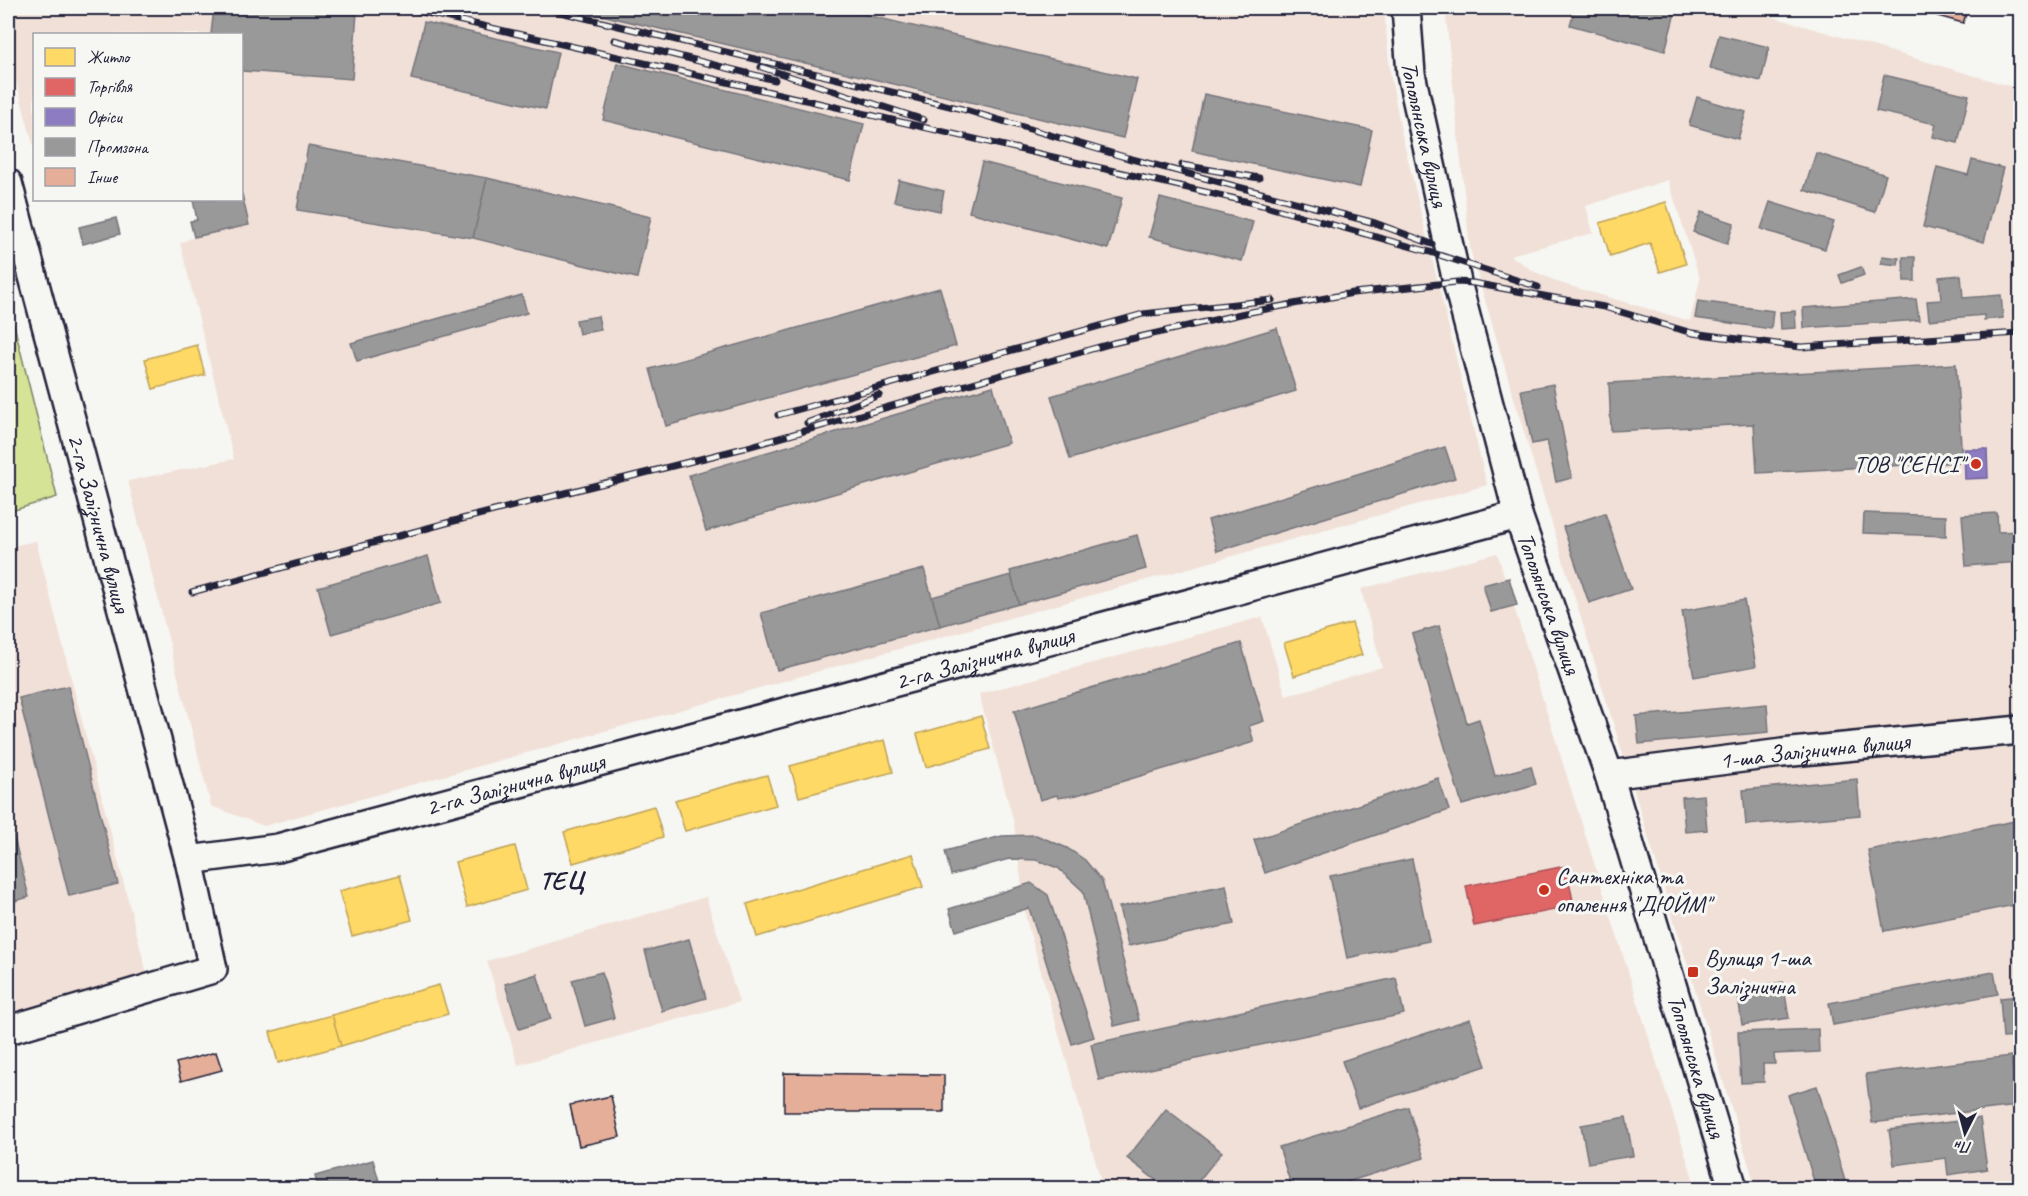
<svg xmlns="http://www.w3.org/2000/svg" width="2028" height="1196" font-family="Caveat,sans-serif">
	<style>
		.built { fill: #f1e0d7; fill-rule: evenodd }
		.green { fill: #d4e396; stroke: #7b8268; stroke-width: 1.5 }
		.homes { fill: #ffd966; stroke: #bda259; stroke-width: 1.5 }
		.shops { fill: #e06666; stroke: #a75259; stroke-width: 1.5 }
		.offices { fill: #8e7cc3; stroke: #6e619a; stroke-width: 1.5 }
		.industry { fill: #999; stroke: #75757d; stroke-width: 1.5 }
		.building { fill: #e4ae99; stroke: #22223b; stroke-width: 1.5 }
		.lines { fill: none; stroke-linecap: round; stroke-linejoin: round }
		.minor-casing { stroke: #22223b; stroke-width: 32 }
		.minor { stroke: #f6f6f2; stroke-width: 27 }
		.rail-casing { stroke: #22223b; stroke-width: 7 }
		.rail { stroke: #f6f6f2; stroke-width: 4.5; stroke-dasharray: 14; stroke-linecap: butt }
		.poi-dot { fill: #c8321e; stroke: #f6f6f2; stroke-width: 2 }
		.labels { text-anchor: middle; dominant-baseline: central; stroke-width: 6; stroke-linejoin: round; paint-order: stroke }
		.street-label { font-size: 24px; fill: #22223b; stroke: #f6f6f2 }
		.poi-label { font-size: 24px; fill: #22223b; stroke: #f6f6f2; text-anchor: start }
		.neighbourhood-label { font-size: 26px; font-weight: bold; fill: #22223b; stroke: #f6f6f2 }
	</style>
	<rect width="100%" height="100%" fill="#f6f6f2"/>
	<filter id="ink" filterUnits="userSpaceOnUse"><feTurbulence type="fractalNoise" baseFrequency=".0167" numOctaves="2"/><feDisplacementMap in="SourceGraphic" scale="12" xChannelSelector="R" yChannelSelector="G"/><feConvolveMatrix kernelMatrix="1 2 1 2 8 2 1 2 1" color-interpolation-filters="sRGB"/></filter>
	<g filter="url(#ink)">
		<path class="built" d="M8 8H1384L1390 72 1401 131 1487 485 264 826 211 806 128 481 234 459 180 243 194 237 190 221 197 219 193 200H242V34H34V148L8 51Z
			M1445 8H1742L2020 89V1188H1756L1526 439 1470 249ZM1668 180 1700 279 1690 321 1563 284 1533 271 1510 255 1593 233 1586 206Z
			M36 541 147 974 8 1016V547Z
			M1497 553 1696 1188H1103L1026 919 1014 823 979 694 1262 617 1286 696 1382 667 1361 589Z
			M706 897 739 1002 518 1065 487 961Z"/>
		<path class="green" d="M8 301 57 497 8 512Z"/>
		<path class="homes" d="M1666 202 1686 264 1660 272 1650 243 1610 256 1600 223Z
			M197 345 205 375 153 389 145 359Z
			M1352 623 1362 655 1294 676 1284 643Z
			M981 716 990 749 926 767 917 734Z
			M885 740 893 772 799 797 790 766Z
			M767 775 776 805 685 831 675 800Z
			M654 806 663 837 573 863 564 832Z
			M515 846 527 890 467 907 455 862Z
			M913 854 923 887 757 937 747 904Z
			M400 875 412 920 352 936 339 891Z
			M439 985 448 1014 341 1046 332 1015Z
			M332 1015 341 1046 278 1063 270 1032Z"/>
		<path class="shops" d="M1566 866 1574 906 1474 926 1466 886Z"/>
		<path class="offices" d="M1964 449H1987L1988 478 1965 479Z"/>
		<path class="industry" d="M214 8H304L357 12 352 79 242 71V34H211Z
			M571 8H837L1137 79 1123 138Z
			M1575 8H1655L1675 13 1665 51 1570 25Z
			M424 22 558 52 546 109 411 79Z
			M1719 35 1769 47 1761 81 1710 68Z
			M617 63 864 124 850 180 603 120Z
			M1884 75 1969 95 1958 143 1933 137 1936 124 1876 111Z
			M1204 94 1372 130 1360 187 1192 151Z
			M1697 97 1746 112 1738 139 1689 125Z
			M308 146 487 178 473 238 297 210Z
			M1816 153 1886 175 1875 212 1804 190Z
			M1972 160 2003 168 1984 242 1923 227 1937 167 1968 175Z
			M982 162 1122 198 1108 249 969 212Z
			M487 178 651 217 637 278 473 238Z
			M899 180 944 191 940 211 894 201Z
			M242 194 249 225 194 237 190 221 197 220 193 200H242Z
			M1160 198 1253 222 1242 261 1149 237Z
			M1770 202 1834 222 1825 249 1761 229Z
			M1701 212 1734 223 1727 244 1693 232Z
			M116 218 120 234 83 244 79 227Z
			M1882 256 1899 258 1898 265 1881 263Z
			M1903 257H1915V281H1904Z
			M1861 267 1864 275 1842 283 1839 275Z
			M1961 275 1963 298 2001 295 2003 318 1984 320V315L1929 320 1927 301 1941 300 1939 277Z
			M940 288 956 346 666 426 650 369Z
			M522 295 527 313 357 361 351 343Z
			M1916 299 1919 320 1804 328 1803 308Z
			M1698 301 1773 311 1771 329 1695 318Z
			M1795 311 1796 328 1781 329 1780 312Z
			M598 316 601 330 579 334 576 320Z
			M1277 328 1296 391 1070 459 1051 396Z
			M2019 360H2020V417L2017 416Z
			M1956 364 1962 462 1757 473 1754 424 1611 431 1609 383Z
			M1553 384 1572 478 1556 482 1547 441 1532 444 1521 390Z
			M993 386 1009 443 706 531 689 475Z
			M1445 447 1455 478 1217 551 1208 520Z
			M1605 513 1631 589 1589 603 1563 527Z
			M1864 513 1946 516V536L1863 533Z
			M1997 513 1998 532 2020 531V562L1966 566 1962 515Z
			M1137 535 1146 569 1019 604 1010 571Z
			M428 556 441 603 331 634 318 587Z
			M924 569 940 626 777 670 761 613Z
			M1011 575 1019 604 940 626 932 597Z
			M1509 578 1517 605 1491 612 1483 585Z
			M1744 600 1756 666 1694 677 1682 611Z
			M1439 626 1467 723 1479 719 1495 776 1531 766 1536 784 1462 805 1412 634Z
			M1241 643 1264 721 1249 726 1254 742 1077 795 1058 798 1057 795 1040 800 1014 711Z
			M68 686 118 884 69 896 19 698Z
			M1767 704 1769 732 1639 744 1636 716Z
			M1438 778 1449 810 1265 873 1254 840Z
			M1857 779 1860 815 1746 825 1743 790Z
			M1704 795 1707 830 1685 832 1682 797Z
			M8 814 29 897 8 903Z
			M2020 820V904L1884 931 1868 850Z
			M1036 835 1067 848 1085 860 1102 881 1139 1020 1114 1026 1083 891 1058 868 1036 860 1009 859 951 875 945 851 1002 836Z
			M1412 859 1429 941 1347 958 1330 876Z
			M1031 883 1048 895 1094 1037 1072 1044 1029 908 956 931 949 909Z
			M1226 885 1234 924 1128 946 1119 907Z
			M689 939 706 998 662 1011 645 951Z
			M602 972 614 1018 585 1026 572 980Z
			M1994 972 1998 994 1833 1025 1829 1003Z
			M537 974 551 1019 519 1029 505 984Z
			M1396 978 1404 1014 1099 1080 1091 1044Z
			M1783 982 1789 1018 1742 1025 1737 988Z
			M2020 996V1037L2003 1038 2000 998Z
			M1470 1019 1486 1066 1358 1108 1342 1061Z
			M1818 1029 1819 1052 1774 1054 1775 1064H1763L1764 1082 1741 1083 1738 1032Z
			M2011 1056 2017 1106 1872 1123 1866 1074Z
			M1817 1086 1847 1188H1816L1788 1095Z
			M1408 1107 1424 1158 1328 1188H1292L1279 1147Z
			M1166 1109 1222 1152 1193 1188H1166L1127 1158Z
			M1626 1117 1633 1156 1588 1163 1581 1125Z
			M1980 1118 1987 1169 1948 1175 1946 1158 1894 1165 1889 1130Z
			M373 1160 379 1181 349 1188H318L315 1176Z"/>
		<path class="building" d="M1936 8H1968L1963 23 1934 15Z
			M216 1052 222 1070 181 1081 176 1063Z
			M784 1073 944 1075V1112H784Z
			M611 1096 620 1137 579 1146 570 1105Z"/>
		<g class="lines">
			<defs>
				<g id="minor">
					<path id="s1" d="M1406 8 1411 74 1457 282 1518 515 1609 775 1733 1188"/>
					<path id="s2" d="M8 183 189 860 278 848 1518 515"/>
					<path id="s3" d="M1609 775 1782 753 2020 730"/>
					<path d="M8 1030 213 969 189 860"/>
				</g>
			</defs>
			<use href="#minor" class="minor-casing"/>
			<use href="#minor" class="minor"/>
			<defs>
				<path id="rail" d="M405 8 1262 205 1430 252 1538 287
					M544 8 962 109 1128 158 1375 223 1432 244
					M614 40 775 80
					M761 67 924 120
					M1182 165 1259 178
					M778 415 1143 314 1272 300
					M807 423 879 395
					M192 592 450 522 744 448 1113 343 1245 313 1353 293 1457 282 1473 283 1604 307 1692 333 1801 347 2020 333"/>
			</defs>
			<use href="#rail" class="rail-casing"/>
			<use href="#rail" class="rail"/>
		</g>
	</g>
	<g class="poi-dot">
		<circle cx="1976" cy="464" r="6"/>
		<circle cx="1544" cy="890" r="6"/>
		<rect x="1687" y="966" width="12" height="12" rx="3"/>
	</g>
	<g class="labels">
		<g class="street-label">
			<text stroke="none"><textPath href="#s1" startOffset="128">Тополянська вулиця</textPath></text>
			<text stroke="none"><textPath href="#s2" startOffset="352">2-га Залізнична вулиця</textPath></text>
			<text stroke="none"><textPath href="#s1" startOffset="614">Тополянська вулиця</textPath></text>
			<text stroke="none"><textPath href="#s2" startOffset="1522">2-га Залізнична вулиця</textPath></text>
			<text stroke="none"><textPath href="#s3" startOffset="207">1-ша Залізнична вулиця</textPath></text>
			<text stroke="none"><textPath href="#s2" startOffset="1036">2-га Залізнична вулиця</textPath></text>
			<text stroke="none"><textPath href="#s1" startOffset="1100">Тополянська вулиця</textPath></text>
		</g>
		<g class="poi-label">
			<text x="1964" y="464" text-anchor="end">ТОВ "СЕНСІ"</text>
			<text x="1556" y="876">Сантехніка та<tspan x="1556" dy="28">опалення "ДЮЙМ"</tspan></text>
			<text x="1705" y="958">Вулиця 1-ша<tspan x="1705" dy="28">Залізнична</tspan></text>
		</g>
		<g class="neighbourhood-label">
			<text x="562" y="880">ТЕЦ</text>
		</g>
	</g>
	<rect width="2028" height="1196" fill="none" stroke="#f6f6f2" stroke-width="30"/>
	<rect x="15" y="15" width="1998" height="1166" fill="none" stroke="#22223b" stroke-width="2" filter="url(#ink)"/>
	<rect x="33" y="33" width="210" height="168" fill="#f6f6f2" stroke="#a1a1a9" stroke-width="1.5"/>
	<rect x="45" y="48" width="30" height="18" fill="#ffd966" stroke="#a1a1a9" stroke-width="1.5"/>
	<text x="87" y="63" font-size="18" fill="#22223b">Житло</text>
	<rect x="45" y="78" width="30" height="18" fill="#e06666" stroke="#a1a1a9" stroke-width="1.5"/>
	<text x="87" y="93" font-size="18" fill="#22223b">Торгівля</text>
	<rect x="45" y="108" width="30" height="18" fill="#8e7cc3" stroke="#a1a1a9" stroke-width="1.5"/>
	<text x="87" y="123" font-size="18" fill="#22223b">Офіси</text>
	<rect x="45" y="138" width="30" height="18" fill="#999999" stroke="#a1a1a9" stroke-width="1.5"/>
	<text x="87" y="153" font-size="18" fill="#22223b">Промзона</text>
	<rect x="45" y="168" width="30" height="18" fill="#e4ae99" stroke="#a1a1a9" stroke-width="1.5"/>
	<text x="87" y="183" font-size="18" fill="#22223b">Інше</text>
	<g transform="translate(1965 1133) rotate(186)" stroke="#f6f6f2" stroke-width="4.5" paint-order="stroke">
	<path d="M0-4.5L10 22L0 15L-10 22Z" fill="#22223b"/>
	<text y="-9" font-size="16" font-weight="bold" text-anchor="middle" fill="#22223b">Пн</text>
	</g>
</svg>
